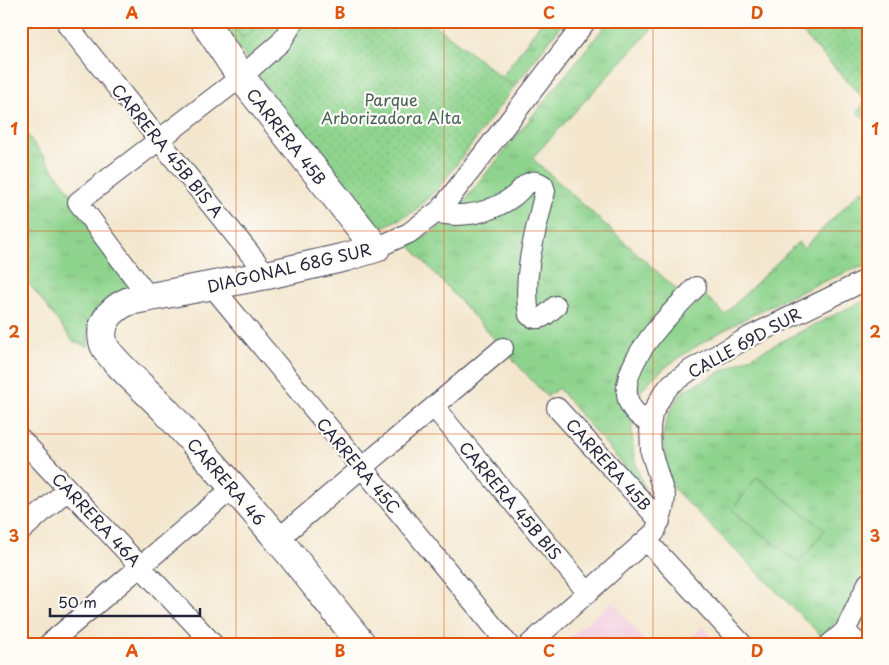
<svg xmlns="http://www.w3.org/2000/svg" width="889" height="665" font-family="'Playpen Sans',sans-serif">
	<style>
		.built { fill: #f3cfe0 }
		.grass { fill: url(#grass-tufts); stroke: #587b64 }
		.park { fill: url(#park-dots); stroke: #587b64 }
		.pitch { fill: #8fd48e; stroke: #587b64 }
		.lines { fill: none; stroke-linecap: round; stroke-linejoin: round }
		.street-casing { stroke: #413f51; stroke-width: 22 }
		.secondary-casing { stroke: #413f51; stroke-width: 30 }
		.street { stroke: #fff; stroke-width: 20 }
		.secondary { stroke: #fff; stroke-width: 28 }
		.grid { fill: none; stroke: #de560e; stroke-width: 1; stroke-opacity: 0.55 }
		.labels { text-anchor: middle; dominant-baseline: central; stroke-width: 4.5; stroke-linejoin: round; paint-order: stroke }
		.park-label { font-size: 16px; fill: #486058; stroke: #fdfcf7 }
		.street-label { font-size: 16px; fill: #22223b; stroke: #fdfcf7 }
		.neatline { fill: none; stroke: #de560e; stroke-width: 2 }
		.grid-label { font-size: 16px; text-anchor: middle; font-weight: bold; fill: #de560e }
	</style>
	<defs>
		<pattern id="grass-tufts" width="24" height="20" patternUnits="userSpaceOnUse" patternTransform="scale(1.25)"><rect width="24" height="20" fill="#8fd48e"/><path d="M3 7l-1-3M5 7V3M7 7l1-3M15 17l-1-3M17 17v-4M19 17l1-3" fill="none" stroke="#7bb67b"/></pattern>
		<pattern id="park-dots" width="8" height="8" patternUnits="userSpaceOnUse" patternTransform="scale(1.25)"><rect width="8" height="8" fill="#8fd48e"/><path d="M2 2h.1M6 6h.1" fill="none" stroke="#7bb67b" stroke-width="1.8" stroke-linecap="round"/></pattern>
	</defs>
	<rect width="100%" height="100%" fill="#fdfcf7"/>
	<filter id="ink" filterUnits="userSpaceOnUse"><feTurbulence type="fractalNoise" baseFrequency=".02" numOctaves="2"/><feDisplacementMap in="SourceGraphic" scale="10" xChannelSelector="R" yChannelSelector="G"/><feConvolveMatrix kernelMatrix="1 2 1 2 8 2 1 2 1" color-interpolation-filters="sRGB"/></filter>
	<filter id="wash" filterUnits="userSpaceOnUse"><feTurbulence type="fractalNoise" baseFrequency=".0096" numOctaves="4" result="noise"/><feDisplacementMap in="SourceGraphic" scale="20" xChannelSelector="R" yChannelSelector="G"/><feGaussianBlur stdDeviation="1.12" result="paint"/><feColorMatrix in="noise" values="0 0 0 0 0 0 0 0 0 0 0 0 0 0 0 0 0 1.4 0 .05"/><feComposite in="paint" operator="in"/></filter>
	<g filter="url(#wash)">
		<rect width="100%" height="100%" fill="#f3e6cd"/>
		<path class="built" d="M612 601 647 644H561L612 602Z
			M703 627 717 644H683Z"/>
		<path class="grass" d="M542 21H564L514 87 502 77Z
			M609 21H617L624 28 629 21H659L532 158 685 297 696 287 725 314 798 242 804 248 862 189 868 194V265C822 278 657 355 638 396 630 412 631 442 635 460 637 471 643 482 646 492L558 388 547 397 409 245 434 231 465 200Z
			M21 126 139 285C105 297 86 307 88 347L73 341 21 273Z
			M868 300V619L856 629 842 617 821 636 672 487C661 445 656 428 683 391L852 306Z"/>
		<path class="park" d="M220 21H430L514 87 439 188 413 212 377 230 282 109Z
			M791 21H868V122L857 112 866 101Z"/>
		<path class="pitch" d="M231 21H265L242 38Z
			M757 477 825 530 799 563 732 510Z"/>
	</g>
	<g filter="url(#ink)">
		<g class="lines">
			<defs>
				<path id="street" d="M68 26 267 275
					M436 213C464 218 491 213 514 196 519 192 523 186 529 183 534 180 538 182 543 185L545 191C536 231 522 274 529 315 540 323 547 314 556 306
					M376 248 409 233 441 209 586 21
					M211 285 508 644
					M148 296 78 202 241 77 281 42 294 21
					M434 407 588 593
					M557 408 660 521
					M650 423C587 391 669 315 696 287
					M21 439 213 644
					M21 531 68 489
					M278 539 503 348
					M647 541 742 644
					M845 631 859 644
					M49 644 234 487
					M530 644 655 532 663 510 665 497 651 452 650 427 652 414 663 394 671 384 692 369 749 337 868 279
					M830 644 845 631 868 583"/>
				<path id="secondary" d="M204 21 241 77 376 248 346 257 267 275 129 301C111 309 97 324 104 345 110 360 153 396 166 411 203 453 241 495 276 537 306 572 333 609 362 644"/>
			</defs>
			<use href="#street" class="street-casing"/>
			<use href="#secondary" class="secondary-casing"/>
			<use href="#street" class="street"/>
			<use href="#secondary" class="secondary"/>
		</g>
	</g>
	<path class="grid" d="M236 21V644M444 21V644M653 21V644M21 231H868M21 434H868"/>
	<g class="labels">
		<g class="park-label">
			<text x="391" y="99">Parque<tspan x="391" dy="18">Arborizadora Alta</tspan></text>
		</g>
		<g class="street-label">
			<text transform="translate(287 136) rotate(52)">CARRERA 45B</text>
			<text transform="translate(168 150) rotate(51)">CARRERA 45B BIS A</text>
			<text transform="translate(289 267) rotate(-13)">DIAGONAL 68G SUR</text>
			<text transform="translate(744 342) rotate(-29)">CALLE 69D SUR</text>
			<text transform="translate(609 464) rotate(48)">CARRERA 45B</text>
			<text transform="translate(359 465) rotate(50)">CARRERA 45C</text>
			<text transform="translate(227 481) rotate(49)">CARRERA 46</text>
			<text transform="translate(511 500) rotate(50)">CARRERA 45B BIS</text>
			<text transform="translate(97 519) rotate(47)">CARRERA 46A</text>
		</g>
	</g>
	<rect width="889" height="665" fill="none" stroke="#fdfcf7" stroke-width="55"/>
	<path d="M50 608v8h150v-8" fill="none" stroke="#22223b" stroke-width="2.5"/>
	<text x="58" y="608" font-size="15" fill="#22223b" stroke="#fdfcf7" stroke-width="4" paint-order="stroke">50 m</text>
	<rect x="28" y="28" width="834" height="610" class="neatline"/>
	<g class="grid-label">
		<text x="132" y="19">A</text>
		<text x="340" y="19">B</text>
		<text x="549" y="19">C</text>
		<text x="757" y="19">D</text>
		<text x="14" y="135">1</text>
		<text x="875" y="135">1</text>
		<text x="14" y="338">2</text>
		<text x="875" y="338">2</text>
		<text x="14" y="542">3</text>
		<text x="875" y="542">3</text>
		<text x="132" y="657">A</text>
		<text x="340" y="657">B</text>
		<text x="549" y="657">C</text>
		<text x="757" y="657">D</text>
	</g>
</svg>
